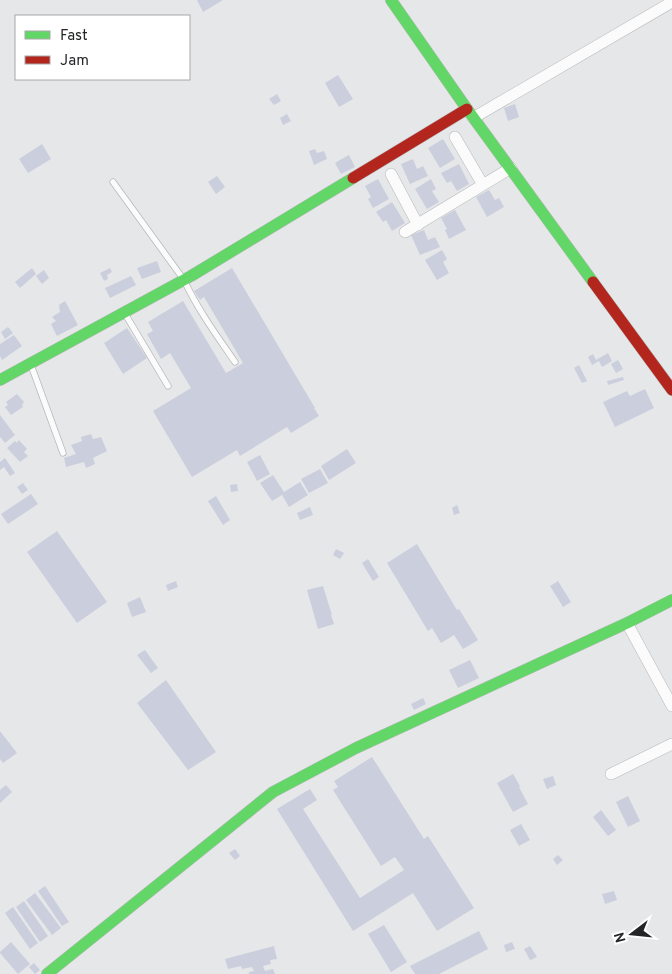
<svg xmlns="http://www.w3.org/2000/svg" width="672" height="974" font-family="Overpass,sans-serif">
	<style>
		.building { fill: #cbcfdd }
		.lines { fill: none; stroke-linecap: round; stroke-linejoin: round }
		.lane-casing { stroke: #b7b8b9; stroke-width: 7 }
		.street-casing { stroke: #b7b8b9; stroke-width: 12 }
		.fast-casing { stroke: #b7b8b9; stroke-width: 12 }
		.jam-casing { stroke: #b7b8b9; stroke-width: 12 }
		.lane { stroke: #fbfbfc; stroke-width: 5.5 }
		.street { stroke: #fbfbfc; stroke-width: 11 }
		.fast { stroke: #63d668; stroke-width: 11 }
		.jam { stroke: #b3261e; stroke-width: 11 }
	</style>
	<rect width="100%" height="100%" fill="#e6e7e9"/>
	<path class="building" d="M197 0H223L203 12Z
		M338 75 353 99 339 107 325 83Z
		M277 94 281 101 274 105 269 99Z
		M515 104 519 117 508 121 504 108Z
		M287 114 291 121 283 125 280 118Z
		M443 139 455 159 440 168 428 148Z
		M42 144 51 159 28 173 19 159Z
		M315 149 317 153 324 151 327 159 314 165 309 151Z
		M349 155 355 167 341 174 335 163Z
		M413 159 417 169 423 166 428 176 410 184 401 164Z
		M459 164 469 184 457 191 451 181 447 183 441 173Z
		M217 176 225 187 216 194 208 182Z
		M378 179 389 199 373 208 368 199 371 197 365 186Z
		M431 179 436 189 432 191 439 202 427 209 415 189Z
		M489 190 495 200 499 198 504 207 487 217 476 197Z
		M392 202 405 223 392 231 386 220 383 222 376 212Z
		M455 210 466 230 449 239 445 230 447 229 441 218Z
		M424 230 428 240 435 237 440 247 420 255 411 235Z
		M442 250 447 259 443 262 449 273 437 280 425 260Z
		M157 261 161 272 142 279 137 268Z
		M32 268 36 274 20 288 15 282Z
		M110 268 112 272 107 275 108 279 104 281 100 273Z
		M232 268 315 408H314L319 416 291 433 287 427 240 456 237 450 192 477 153 411 191 388 170 353 161 359 147 334 153 331 148 322 183 301 226 373 243 363 204 297 200 300 194 291Z
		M44 270 49 278 42 284 36 276Z
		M131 276 136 285 110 298 105 288Z
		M65 301 78 325 57 336 51 324 56 321 52 317 60 312 59 305Z
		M8 327 13 333 5 339 1 332Z
		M127 328 147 358 123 374 104 343Z
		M14 335 22 346 2 360 0 356V344Z
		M608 353 612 361 602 367 599 361 592 365 588 357 593 354 596 360Z
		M618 360 623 369 616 373 611 364Z
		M579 365 587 381 582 383 574 368Z
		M623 377 624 380 608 385 607 381Z
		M645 389 654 408 615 427 603 402 627 391 630 396Z
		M17 394 24 402 22 405 23 407 11 415 5 407 8 405 6 402Z
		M0 415 15 435 5 443 0 437Z
		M91 434 93 439 101 437 107 451 93 458 95 464 86 468 84 462 66 467 64 458 76 454 71 445 82 441 81 437Z
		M19 440 27 449 24 452 28 456 20 462 7 448 15 441 17 443Z
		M347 449 356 463 329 480 321 466Z
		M260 455 270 474 257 481 247 462Z
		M5 458 15 473 10 476 4 467 0 470V462Z
		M320 469 328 483 309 493 301 479Z
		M273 475 284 492 300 482 308 495 289 507 282 495 272 501 260 483Z
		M23 483 28 490 22 494 17 487Z
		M237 484 238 491 231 492 230 485Z
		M31 494 38 504 8 524 1 514Z
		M216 496 230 520 223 525 208 501Z
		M457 505 460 513 454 515 452 508Z
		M310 507 313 515 300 520 297 513Z
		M57 531 107 602 77 623 27 552Z
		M417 544 457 610 459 609 478 640 463 649 454 635 441 643 432 628 428 631 387 563Z
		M336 549 344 553 340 559 333 555Z
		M368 559 379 577 373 581 362 563Z
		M176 581 178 587 168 591 166 585Z
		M558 581 571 602 563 607 550 586Z
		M323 586 332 615H331L334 624 318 629 307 590Z
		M140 597 146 612 132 617 127 603Z
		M145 650 158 668 151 673 137 655Z
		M470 660 479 678 458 688 449 670Z
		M166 680 216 752 188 770 137 703Z
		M423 698 426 704 414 710 411 704Z
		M0 731 17 753 3 763 0 759Z
		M372 757 424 839 428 836 474 908 437 931 413 893 353 931 277 809 310 789 317 800 303 809 360 898 404 870 395 857 381 866 333 790 338 787 334 781Z
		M513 774 520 786 519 787 528 804 513 812 497 783Z
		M553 776 556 785 547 789 543 779Z
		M6 785 12 792 0 803V790Z
		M628 796 640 821 628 827 616 802Z
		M601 810 616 830 608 836 593 817Z
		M521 824 530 840 519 846 510 830Z
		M235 849 240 856 235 860 229 853Z
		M558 855 563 860 557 865 553 859Z
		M45 886 69 922 62 926 38 891Z
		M614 891 617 900 605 904 602 894Z
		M35 893 61 928 52 935 26 900Z
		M24 901 48 936 40 942 16 907Z
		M13 907 38 943 30 949 5 913Z
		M384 925 407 962 391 972 368 934Z
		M479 931 488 949 439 974H415L410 966Z
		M11 942 30 964 18 974 0 953V952Z
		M512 942 515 949 506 952 504 945Z
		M274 946 277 959 270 960 271 964 263 966 265 971 273 969 275 974H249V972L254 971 252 967 242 969 241 966 228 969 225 959Z
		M530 946 537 957 530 960 524 949Z
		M34 963 40 970 35 974 29 967Z"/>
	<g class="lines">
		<defs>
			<path id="lane" d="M113 182 184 280C198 310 217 336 235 362
				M124 312 168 386
				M31 365 63 453"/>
			<path id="street" d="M473 118 672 2
				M455 137 483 185
				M391 174 418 225
				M405 232 511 168
				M627 623 672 706
				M611 774 672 744"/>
			<path id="fast" d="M391 0 467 109 593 282
				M0 380 191 276 353 178
				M47 974 273 792 356 748 627 623 672 600"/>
			<path id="jam" d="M353 178 467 109
				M593 282 672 390"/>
		</defs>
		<use href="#lane" class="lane-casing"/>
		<use href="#street" class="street-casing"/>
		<use href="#fast" class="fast-casing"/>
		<use href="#jam" class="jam-casing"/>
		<use href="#lane" class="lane"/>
		<use href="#street" class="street"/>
		<use href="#fast" class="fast"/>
		<use href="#jam" class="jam"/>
	</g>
	<rect x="15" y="15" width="175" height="65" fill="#ffffff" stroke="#a7a8a8"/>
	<rect x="25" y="31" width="25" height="8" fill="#63d668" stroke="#a7a8a8"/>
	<text x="60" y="40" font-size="15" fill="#242526">Fast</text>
	<rect x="25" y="56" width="25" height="8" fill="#b3261e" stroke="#a7a8a8"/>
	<text x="60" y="65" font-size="15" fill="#242526">Jam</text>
	<g transform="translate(632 934) rotate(254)" stroke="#ffffff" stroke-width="4" paint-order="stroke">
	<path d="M0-4L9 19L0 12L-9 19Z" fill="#242526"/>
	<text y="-8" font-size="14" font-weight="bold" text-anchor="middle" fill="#242526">N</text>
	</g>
</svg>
